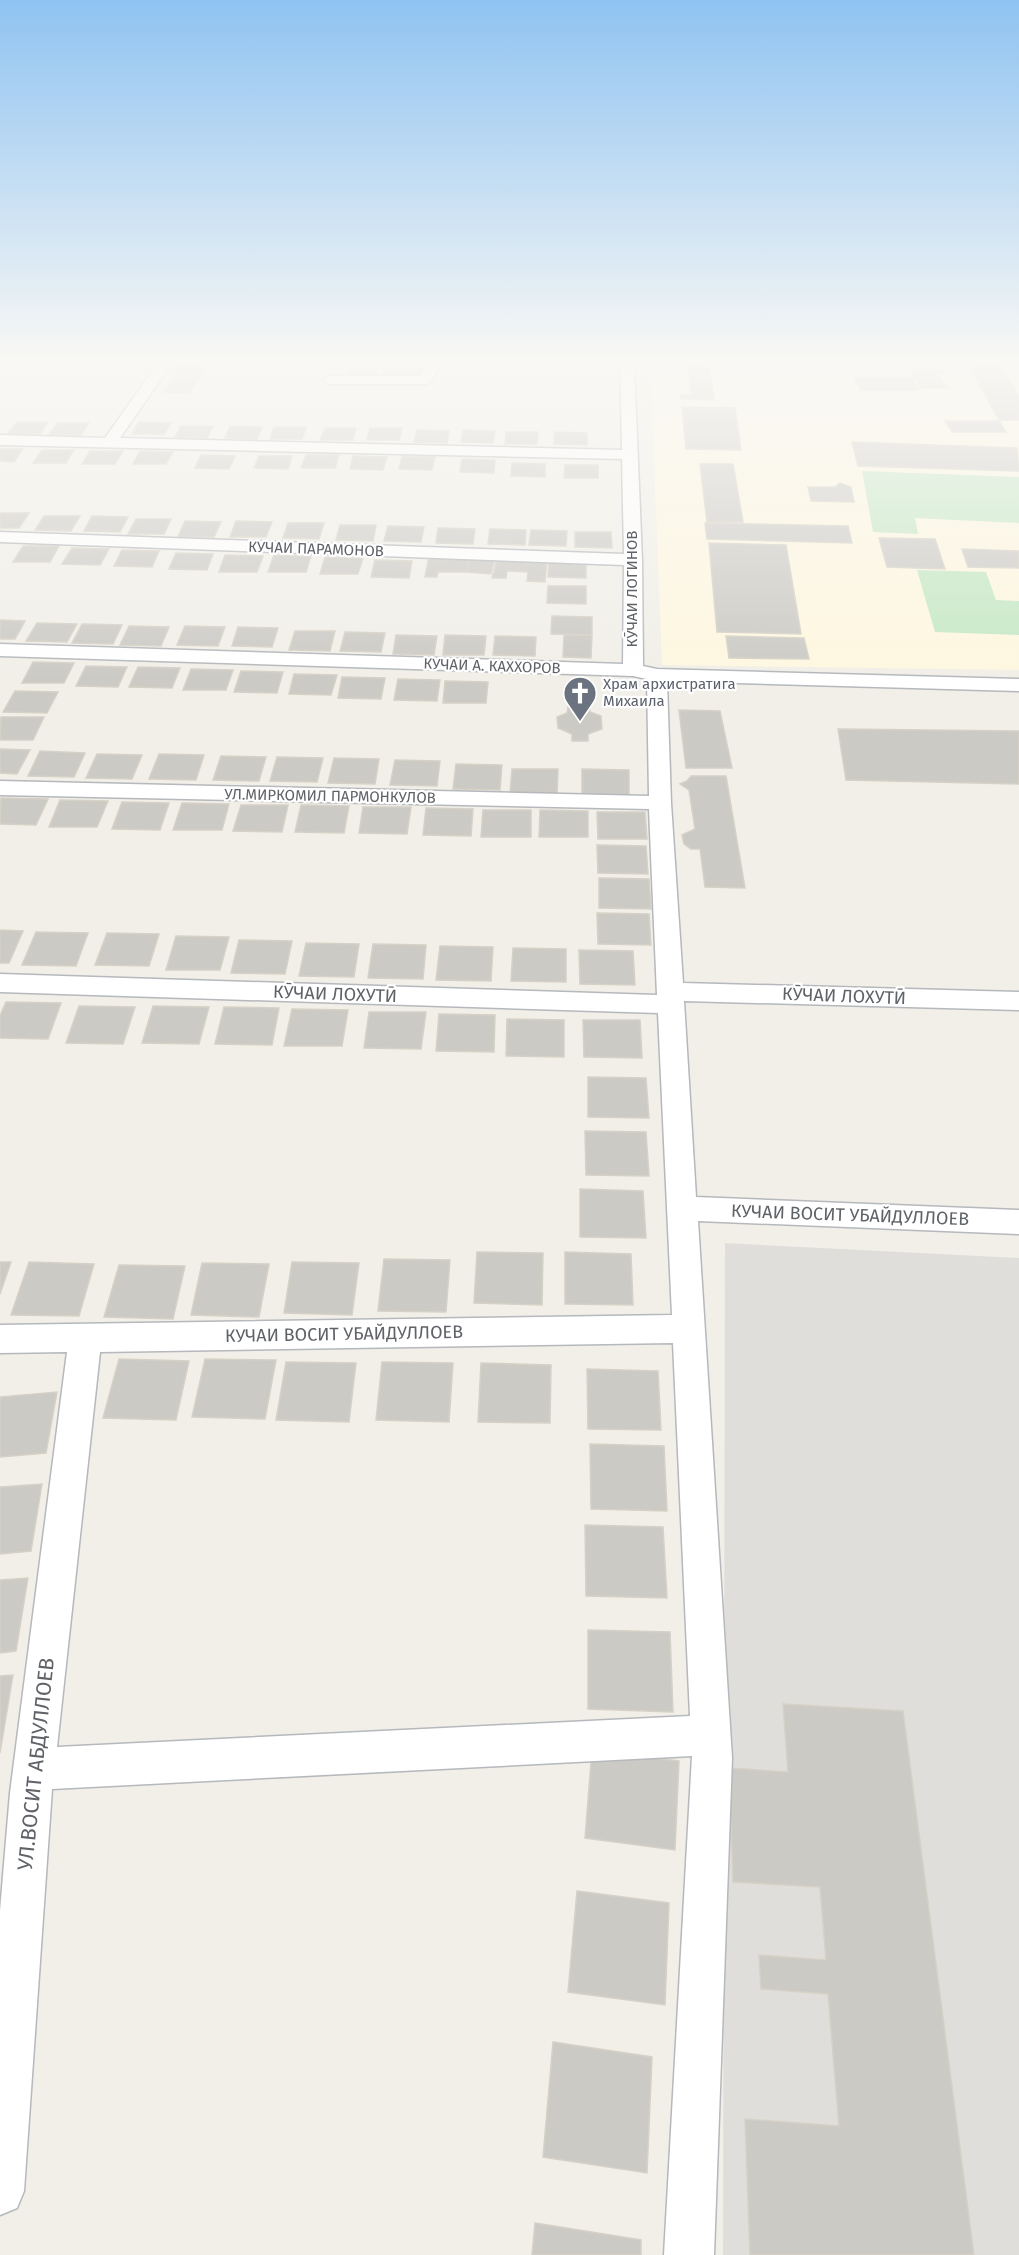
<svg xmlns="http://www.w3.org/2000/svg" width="1019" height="2255" font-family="'Fira Sans',sans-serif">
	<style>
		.commercial { fill: #fef7e0 }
		.industrial { fill: #e0deda }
		.green { fill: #c5e8c5 }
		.building { fill: #cccac5; stroke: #d6d1c6; stroke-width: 1.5 }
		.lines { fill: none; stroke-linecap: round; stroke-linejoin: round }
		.minor-casing { stroke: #b5b8bc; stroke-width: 3 }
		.minor { fill: #fff; fill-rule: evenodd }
		.labels { text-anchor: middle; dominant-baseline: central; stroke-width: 4.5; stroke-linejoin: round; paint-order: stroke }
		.far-street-label { font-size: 15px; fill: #5f6368; stroke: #fff }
		.far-worship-label { font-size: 15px; fill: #5b616d; stroke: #fff; text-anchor: start }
		.street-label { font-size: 18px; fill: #5f6368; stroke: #fff }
		.near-street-label { font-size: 21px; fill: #5f6368; stroke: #fff }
	</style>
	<rect width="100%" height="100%" fill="#f1efe8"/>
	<path class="commercial" d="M650 363H1019V670L662 665Z"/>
	<path class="industrial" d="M725 1243 1019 1258V2255H723Z"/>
	<path class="green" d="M862 471 1019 477V523L915 518 918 534 873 532Z
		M917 570 986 572 996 600 1019 601V635L935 632Z"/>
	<path class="building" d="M177 363H205L198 372 171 370Z
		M709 363 714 400 681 399 680 394 691 395 688 364 680 363Z
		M968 363H999L1006 374H974Z
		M352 367 378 368 374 376 347 375Z
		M382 367 421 368 420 376 381 375Z
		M909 369H943L946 373H937L947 388H921Z
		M179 371 204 372 189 393 163 392Z
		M974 375 1006 376 1019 396V420H999Z
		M854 378H912L919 390H861Z
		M682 407 735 408 741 450 686 449Z
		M945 421H999L1006 432H952Z
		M17 422H48L40 434 8 433Z
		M139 422 171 423 164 434H132Z
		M57 423H89L81 435H49Z
		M181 426H213L207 438 175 437Z
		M230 426 262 427 257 439 225 438Z
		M274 427H306L302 439H270Z
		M325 428H356L353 440H320Z
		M370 428H402L399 440H367Z
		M417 430 449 431 447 443 414 442Z
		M463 430 495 431 493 443 461 442Z
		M506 432H538L537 444H505Z
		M555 432 587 433V445L554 444Z
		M852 442 1017 448 1019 471 858 466Z
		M0 449H23L14 462 0 461Z
		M42 450H74L66 463H33Z
		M90 451H123L115 464H82Z
		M140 451 173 452 166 464H133Z
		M201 455 235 456 229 469 195 468Z
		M306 455H339L335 468H301Z
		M259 456H292L288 469 254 468Z
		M353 456 387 457 383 470 350 469Z
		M402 456 435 457 432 470 399 469Z
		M462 459 495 460 494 473 460 472Z
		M512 463 545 464V477L511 476Z
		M700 464H733L743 522H707Z
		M565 465H598V478H564Z
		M840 483 851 487 854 502 811 501 808 487H835Z
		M0 513H29L19 528H0Z
		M44 516H80L71 531 35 530Z
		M92 516 128 517 120 532 84 531Z
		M136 519H171L164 534H128Z
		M185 521 221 522 214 537H178Z
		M236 521 272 522 266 537H230Z
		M288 523H324L319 539 283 538Z
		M705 523 848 526 852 543 707 539Z
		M340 525H376L373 541 336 540Z
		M388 526 424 527 421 542 384 541Z
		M438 528 475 529 473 544 436 543Z
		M490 529 526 530 525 545 488 544Z
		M531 530 567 531 566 546 529 545Z
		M575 532H611L612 548 575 547Z
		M879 538 935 539 945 569 887 567Z
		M709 543 786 545 801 634 717 632Z
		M23 546H59L50 562H13Z
		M72 548 109 549 100 565 62 564Z
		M962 549 1019 551V568L968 567Z
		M122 550 159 551 152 567 114 566Z
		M176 553 213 554 207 570 169 569Z
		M225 555 263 556 257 572H219Z
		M274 555 311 556 306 572H268Z
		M429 556 470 558 466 572H438L437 577H425Z
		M325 557 363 558 358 574H320Z
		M470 558 495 559 491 574 466 572Z
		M497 559 547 560 545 582 527 581 528 572 507 571 506 578H492Z
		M375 560 412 561 409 578 371 577Z
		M549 560 586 561V578L548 577Z
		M548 586H586V604L547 603Z
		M552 616 592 617V635L551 634Z
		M0 620 25 621 15 639H0Z
		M37 623 77 624 67 642 26 641Z
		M82 624 122 625 113 644 72 643Z
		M129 626 169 627 161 646 120 645Z
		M185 626 225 627 218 646 177 645Z
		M238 627 278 628 272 647 232 646Z
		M295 631H335L330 651 289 650Z
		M345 632 385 633 381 652 340 651Z
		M396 635 437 636 434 655 393 654Z
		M445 635 486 636 484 655H443Z
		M564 635H592L591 658 563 657Z
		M495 636 536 637 535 656 493 655Z
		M726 636 804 638 809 659 729 658Z
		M33 662 74 663 64 683H22Z
		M86 666 127 667 118 687 76 686Z
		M138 667 180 668 172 688 129 687Z
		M191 669 233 670 226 690H183Z
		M241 671 283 672 277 693 234 692Z
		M294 674 337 675 331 695 289 694Z
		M342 677 385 678 381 699 338 698Z
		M398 679 440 680 437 701 394 700Z
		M445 681 488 682 486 703H443Z
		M15 691 58 692 47 713 3 712Z
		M569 701 589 702 590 712 601 716 602 729 588 734V741H572V734L558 728 557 717 567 713Z
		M679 710 720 711 732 768H686Z
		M1 717H44L33 740H0Z
		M838 729 1019 731V784L846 780Z
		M0 749 30 750 17 774 0 773Z
		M40 751 85 753 74 777 28 776Z
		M97 754 142 755 132 779 86 778Z
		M159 754 204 755 196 780 149 779Z
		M221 756 266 757 259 781 213 780Z
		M277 757 323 758 317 782 270 781Z
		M334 758 379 759 375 784 328 783Z
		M395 760 440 761 437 786 390 785Z
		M456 764 502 765 500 790 453 789Z
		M512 769H558L557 795 510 793Z
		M582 769 629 770V795L582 794Z
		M691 776H726L745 888 705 887 700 849H691L684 844 682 835 695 829 689 790 680 784 687 781Z
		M1 798 48 799 36 825 0 824Z
		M60 800 108 801 97 827H49Z
		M122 802 169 803 160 830 112 829Z
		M182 803 229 804 222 830H173Z
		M241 805H288L282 832 233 831Z
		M301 805 349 806 344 833 295 832Z
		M363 807H411L407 834 359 833Z
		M426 808 473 809 471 836 423 835Z
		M483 810H531V837H481Z
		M540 810 588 811V837H539Z
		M597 812H645L647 839H598Z
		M597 845 646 846 648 874 598 873Z
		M599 878 649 879 651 909 599 908Z
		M597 913 649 914 651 945 598 944Z
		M0 930 23 931 9 963H0Z
		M36 932 88 933 76 966 22 965Z
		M107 933 159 934 149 966 95 965Z
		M176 936 229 937 220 970H166Z
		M239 940 292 941 285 974 231 973Z
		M306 943 359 944 354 977 299 976Z
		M373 944 426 945 423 979 368 978Z
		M440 946 493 947 491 981 436 980Z
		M513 948 566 949V982L511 981Z
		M579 950 633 951 635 985 580 984Z
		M6 1002 61 1003 48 1039 0 1038V1016Z
		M79 1006 135 1007 123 1044 66 1043Z
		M153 1006 209 1007 199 1044 142 1043Z
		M224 1007 279 1008 272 1045 215 1044Z
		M292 1009 348 1010 342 1046H284Z
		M369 1012H426L421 1049 364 1048Z
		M439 1014 495 1015 494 1052 436 1051Z
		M507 1019 564 1020V1057L506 1056Z
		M583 1020H640L642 1058 584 1057Z
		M588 1077 646 1078 649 1118 588 1117Z
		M585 1131 646 1132 649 1176 586 1175Z
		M580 1189 643 1191 646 1238 580 1237Z
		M477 1252 543 1253 542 1305 474 1303Z
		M565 1252 631 1254 633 1305 565 1304Z
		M384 1259 450 1260 446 1312 378 1311Z
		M0 1262H11L0 1294Z
		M29 1262 94 1264 79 1316 11 1315Z
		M292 1262 359 1263 352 1315 284 1313Z
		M202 1263 269 1264 259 1317 191 1315Z
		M119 1265 185 1266 173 1319 104 1317Z
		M119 1359 189 1361 176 1420 103 1418Z
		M205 1359 276 1360 265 1419 192 1417Z
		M286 1362 356 1363 349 1422 276 1420Z
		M382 1362 453 1363 449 1422 376 1420Z
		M481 1363 551 1365 550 1423 478 1422Z
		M587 1369 658 1371 661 1430 588 1429Z
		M57 1392 46 1453 0 1457V1397Z
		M590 1444 664 1446 667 1511 591 1509Z
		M42 1484 31 1551 0 1554V1487Z
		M585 1525 663 1527 667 1598 586 1596Z
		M28 1578 16 1651 0 1653V1580Z
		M588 1630 670 1632 673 1712 588 1709Z
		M13 1675 0 1753V1676Z
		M783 1704 903 1711 974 2255H750L745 2119 839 2126 828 1994 761 1989 759 1955 826 1960 820 1887 733 1882 729 1768 788 1772Z
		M592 1750 679 1761 675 1850 585 1838Z
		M577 1891 669 1903 665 2005 568 1992Z
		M553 2042 652 2057 647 2173 543 2157Z
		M535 2223 641 2240V2255H532Z"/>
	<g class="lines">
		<defs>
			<path id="minor" d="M158 363H172L120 438 622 450 620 363H634L642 560 643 666 657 669 1019 679V691L667 681 671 803 683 983 1019 992V1010L684 1001 696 1197 1019 1210V1234L698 1221 732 1758 714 2255H664L692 1756 52 1789 24 2191 17 2208 0 2215V1911L10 1793 67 1352 0 1353V1325L672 1315 658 1013 0 992V974L657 995 649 809 0 795V781L649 796 647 679 633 676 0 656V644L623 664 624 565 0 542V532L624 554 622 459 0 445V435L105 438ZM673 1343 690 1716 57 1747 100 1352Z
				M426 363H440L433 380 426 384H329L322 380 329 376H421Z"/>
		</defs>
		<use href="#minor" class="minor-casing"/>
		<use href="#minor" class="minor"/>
	</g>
	<linearGradient id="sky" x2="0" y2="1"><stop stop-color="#8fc3f1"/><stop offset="0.53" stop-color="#f9f8f5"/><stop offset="1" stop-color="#f9f8f5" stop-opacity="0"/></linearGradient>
	<rect width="1019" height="679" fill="url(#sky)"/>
	<defs>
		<symbol id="church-pin" viewBox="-11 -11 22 30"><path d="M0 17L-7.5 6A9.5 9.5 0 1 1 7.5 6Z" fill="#6b7280" stroke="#fff"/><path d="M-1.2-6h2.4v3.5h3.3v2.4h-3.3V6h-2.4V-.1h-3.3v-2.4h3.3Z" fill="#fff"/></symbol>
	</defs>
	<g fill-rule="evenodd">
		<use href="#church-pin" x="561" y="674" width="38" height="52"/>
	</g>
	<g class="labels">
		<g class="far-street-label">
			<text transform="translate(316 549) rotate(2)">КУЧАИ ПАРАМОНОВ</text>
			<text transform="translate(632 589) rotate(-90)">КӮЧАИ ЛОГИНОВ</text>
			<text transform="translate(492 666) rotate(2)">КУЧАИ А. КАХХОРОВ</text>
			<text transform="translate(330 796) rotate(1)">УЛ.МИРКОМИЛ ПАРМОНКУЛОВ</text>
		</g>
		<g class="far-worship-label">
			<text x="603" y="684">Храм архистратига<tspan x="603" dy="17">Михаила</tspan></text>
		</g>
		<g class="street-label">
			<text transform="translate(335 994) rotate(2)">КӮЧАИ ЛОХУТӢ</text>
			<text transform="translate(844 996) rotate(2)">КӮЧАИ ЛОХУТӢ</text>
			<text transform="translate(850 1215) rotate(2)">КУЧАИ ВОСИТ УБАЙДУЛЛОЕВ</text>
			<text transform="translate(344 1334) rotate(-1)">КУЧАИ ВОСИТ УБАЙДУЛЛОЕВ</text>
		</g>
		<g class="near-street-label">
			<text transform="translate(36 1764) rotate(-84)">УЛ.ВОСИТ АБДУЛЛОЕВ</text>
		</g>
	</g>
</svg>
